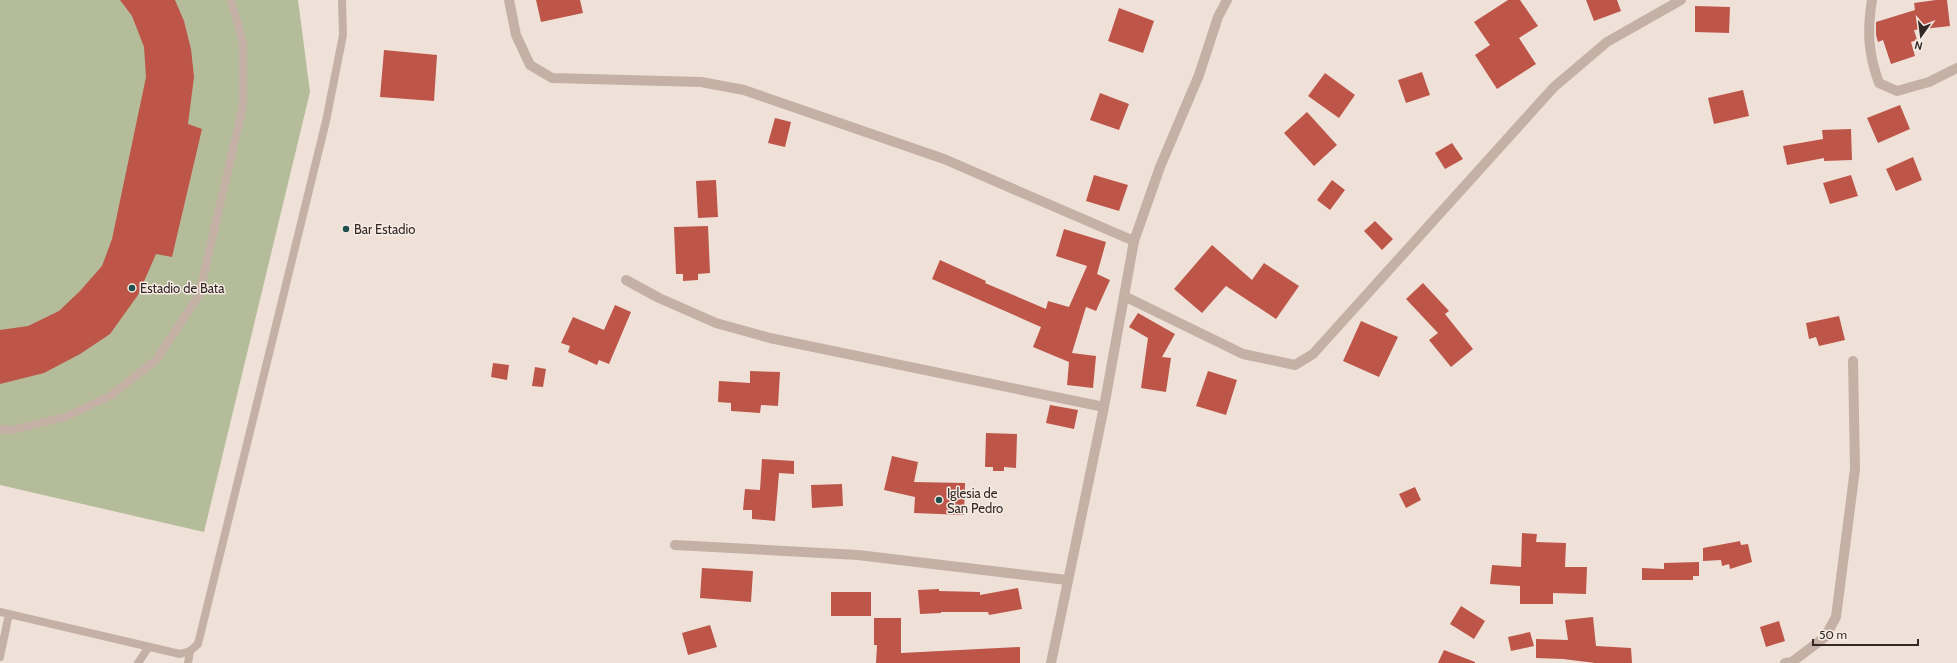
<svg xmlns="http://www.w3.org/2000/svg" width="1957" height="663" font-family="Cabin,sans-serif">
	<style>
		.green { fill: #b5bc9a }
		.building { fill: #bd5648 }
		.lines { fill: none; stroke-linecap: round; stroke-linejoin: round }
		.lane { stroke: #c5b0a5; stroke-width: 8 }
		.street { stroke: #c5b0a5; stroke-width: 10 }
		.poi-dot { fill: #1f504d; stroke: #f7ece4; stroke-width: 1.5 }
		.labels { text-anchor: middle; dominant-baseline: central; stroke-width: 3; stroke-linejoin: round; paint-order: stroke }
		.poi-label { font-size: 13px; fill: #322826; stroke: #f7ece4; text-anchor: start }
	</style>
	<rect width="100%" height="100%" fill="#efe1d8"/>
	<path class="green" d="M0 0H298L310 92 204 532 0 485Z"/>
	<path class="building" d="M120 0H175L184 21 191 49 194 77 188 124 202 129 172 257 156 254 138 295 110 334 80 354 44 373 0 384V330L28 326 59 311 80 291 102 266 112 239 146 77 144 47 132 16Z
		M536 0H580L583 13 541 22Z
		M1508 0H1520L1538 26 1519 38 1536 64 1497 89 1475 55 1490 45 1474 22Z
		M1586 0H1617L1621 11 1594 21Z
		M1936 0H1947L1950 26 1914 30 1917 40 1911 42 1915 56 1891 64 1883 40 1878 42 1876 35V22L1915 10 1914 3Z
		M1695 6 1730 7 1729 33 1695 32Z
		M1119 8 1154 21 1143 53 1108 41Z
		M384 50 437 55 434 101 380 97Z
		M1422 72 1430 95 1406 103 1398 80Z
		M1325 73 1355 95 1339 118 1308 96Z
		M1743 90 1749 116 1714 124 1708 98Z
		M1100 93 1129 104 1119 130 1090 120Z
		M1900 105 1910 129 1878 143 1867 118Z
		M1307 112 1337 145 1314 166 1284 133Z
		M775 118 791 122 785 147 768 143Z
		M1851 129 1852 160 1824 161V158L1787 165 1783 146 1823 139 1822 130Z
		M1452 143 1463 159 1445 169 1435 153Z
		M1913 157 1922 180 1896 191 1886 169Z
		M1094 175 1128 185 1119 211 1086 201Z
		M1851 175 1858 196 1830 204 1823 183Z
		M716 180 718 217 698 218 696 181Z
		M1332 180 1345 190 1330 210 1317 200Z
		M1375 221 1393 239 1382 250 1364 231Z
		M708 226 710 273 698 274V280L683 281V274H676L674 227Z
		M1064 229 1106 242 1097 274 1110 280 1096 311 1086 307 1072 353 1096 356 1093 388 1067 385 1069 362 1033 347 1041 327 932 279 940 260 986 281 985 283 1046 309 1048 301 1069 307 1087 266 1056 256Z
		M1212 245 1252 280 1264 263 1299 286 1276 319 1226 286 1202 313 1174 289Z
		M1423 283 1449 311 1445 314 1473 349 1451 367 1429 340 1438 333 1406 299Z
		M615 305 631 312 609 364 599 360 597 365 568 352 570 346 561 343 573 317 604 330Z
		M1138 313 1175 334 1162 357 1171 358 1166 392 1141 388 1148 338 1129 327Z
		M1839 316 1845 340 1819 346 1816 337 1809 339 1806 323Z
		M1361 321 1398 337 1379 377 1343 361Z
		M493 363 509 365 507 380 491 377Z
		M535 367 546 369 543 387 532 386Z
		M750 371 780 372 778 406 761 405 760 413 731 411V403L718 402 719 381 750 383Z
		M1208 371 1237 380 1226 415 1196 406Z
		M1050 405 1078 410 1074 429 1046 423Z
		M986 433 1017 434 1016 468 1004 467V471H993V467H985Z
		M892 456 918 462 914 482 965 483 964 515 914 513 915 497 884 490Z
		M762 459 794 461V474L779 473 775 521 752 519V510H743L745 489 760 490Z
		M842 484 843 506 812 508 811 485Z
		M1415 487 1421 500 1406 508 1399 494Z
		M1522 533 1537 534 1536 542 1566 543 1565 567H1587L1586 594 1553 593V604H1520V586L1490 584 1492 565 1521 567Z
		M1740 541 1741 545 1748 544 1752 562 1730 569 1729 564 1722 566 1721 560 1703 561V548Z
		M1699 562V576H1693V580H1642V568L1664 569V563Z
		M702 568 753 571 751 602 700 598Z
		M1018 588 1022 609 989 615 988 612H941V613L920 614 918 590 939 589V591L980 592V595Z
		M831 592H871V616H831Z
		M1461 606 1485 621 1474 639 1450 624Z
		M1593 617 1596 646 1631 648 1632 663H1595L1563 659 1536 658V639L1568 640 1565 620Z
		M874 618H901V653L1020 647V663H876L877 645H874Z
		M1779 621 1785 641 1766 647 1760 627Z
		M710 625 717 647 688 655 682 633Z
		M1530 632 1534 646 1511 651 1508 637Z
		M1444 650 1475 662V663H1438Z"/>
	<g class="lines">
		<path class="lane" d="M0 429 12 430 65 417 110 396 156 360 199 295 243 106V43L231 0
			M0 612 180 654 190 651 198 644 326 121 343 35 342 0
			M0 657 9 614
			M138 663 148 648
			M188 663 190 651"/>
		<path class="street" d="M509 0 516 35 530 65 552 78 701 82 744 90 944 159 1134 241
			M1872 0C1867 31 1868 53 1879 83L1897 91 1929 82 1957 68
			M626 280 659 298 716 323 770 338 1104 407
			M1124 296 1243 354 1295 365 1313 354 1554 87 1607 42 1681 0
			M675 545 858 555 1067 580
			M1051 663 1104 407 1134 241 1160 167 1199 75 1218 17 1227 0
			M1785 663 1792 662 1825 637 1836 617 1855 469 1853 361"/>
	</g>
	<g class="poi-dot">
		<circle cx="346" cy="229" r="4"/>
		<circle cx="132" cy="288" r="4"/>
		<circle cx="939" cy="500" r="4"/>
	</g>
	<g class="labels">
		<g class="poi-label">
			<text x="354" y="229">Bar Estadio</text>
			<text x="140" y="288">Estadio de Bata</text>
			<text x="947" y="493">Iglesia de<tspan x="947" dy="15">San Pedro</tspan></text>
		</g>
	</g>
	<g transform="translate(1921 36) rotate(194)" stroke="#f7ece4" stroke-width="3" paint-order="stroke">
	<path d="M0-3L7 15L0 10L-7 15Z" fill="#322826"/>
	<text y="-6" font-size="11" font-weight="bold" text-anchor="middle" fill="#322826">N</text>
	</g>
	<path d="M1813 639v6h105v-6" fill="none" stroke="#322826" stroke-width="2"/>
	<text x="1819" y="639" font-size="12" fill="#322826" stroke="#f7ece4" stroke-width="3" paint-order="stroke">50 m</text>
</svg>
